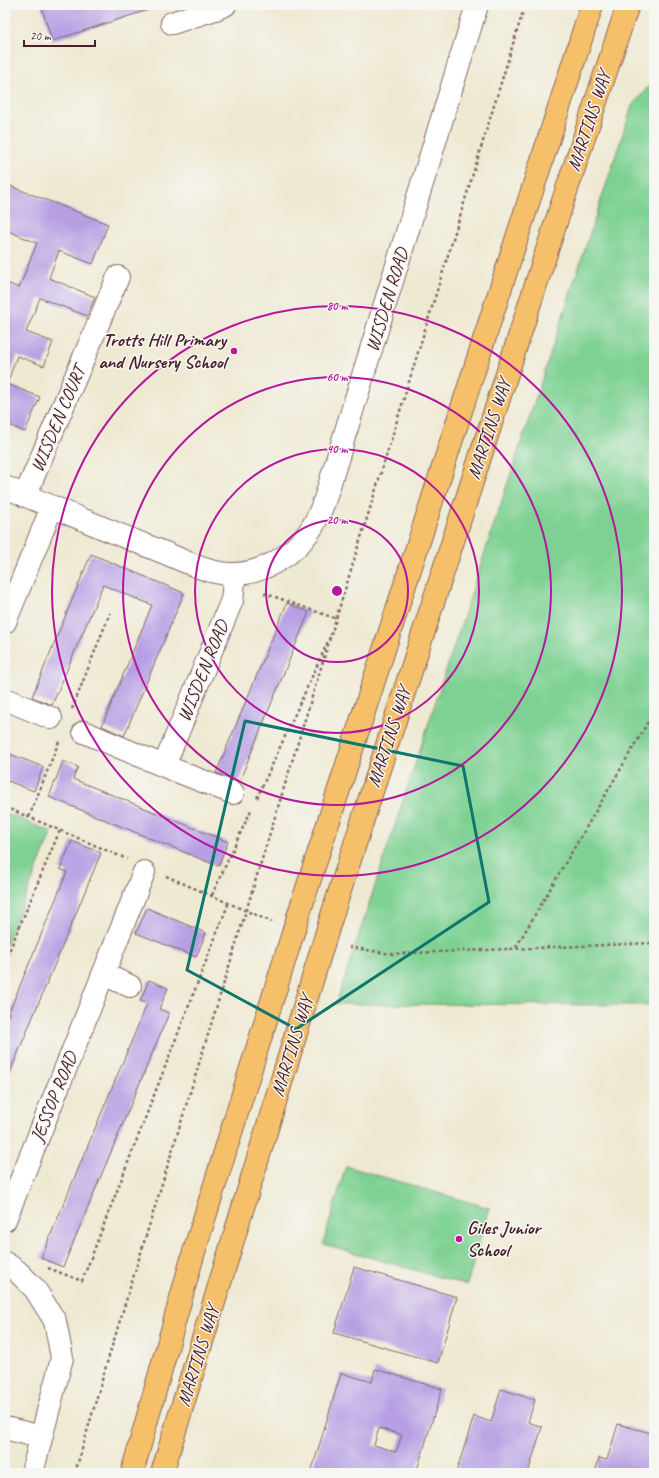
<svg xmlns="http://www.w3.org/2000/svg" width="659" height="1478" font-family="Caveat,sans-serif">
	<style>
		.green { fill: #7ed193; stroke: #64785f }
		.building { fill: #b69fe3; fill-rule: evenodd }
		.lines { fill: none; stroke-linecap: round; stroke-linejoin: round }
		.minor-casing { stroke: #836665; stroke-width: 24 }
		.major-casing { stroke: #836665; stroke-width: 24 }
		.path { stroke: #836665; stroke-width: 2.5; stroke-dasharray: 3 3; stroke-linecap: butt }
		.minor { stroke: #fff; stroke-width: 22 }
		.major { stroke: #f6c06b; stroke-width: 22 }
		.marked { fill: none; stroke: #0f766e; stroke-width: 3; stroke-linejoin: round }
		.ring { fill: none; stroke: #b5179e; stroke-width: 2 }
		.poi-dot { fill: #b5179e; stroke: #f6f6f2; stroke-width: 1.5 }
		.labels { text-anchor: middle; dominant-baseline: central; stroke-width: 3; stroke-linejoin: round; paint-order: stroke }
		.street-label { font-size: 19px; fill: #4a1f2b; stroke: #f6f6f2 }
		.poi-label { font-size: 19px; font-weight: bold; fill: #4a1f2b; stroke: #f6f6f2; text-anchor: end }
		.centre { fill: #b5179e; stroke: #f6f6f2; stroke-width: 2 }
		.ring-label { font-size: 12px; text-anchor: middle; font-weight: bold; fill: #b5179e; stroke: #f6f6f2; stroke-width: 3; stroke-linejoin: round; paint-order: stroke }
	</style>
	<rect width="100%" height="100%" fill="#f6f6f2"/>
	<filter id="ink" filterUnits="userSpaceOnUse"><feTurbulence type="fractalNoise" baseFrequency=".025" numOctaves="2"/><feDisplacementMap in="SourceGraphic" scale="8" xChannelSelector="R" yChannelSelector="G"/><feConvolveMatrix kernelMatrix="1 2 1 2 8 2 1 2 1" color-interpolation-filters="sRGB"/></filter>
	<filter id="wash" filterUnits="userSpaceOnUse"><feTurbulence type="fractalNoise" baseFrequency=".012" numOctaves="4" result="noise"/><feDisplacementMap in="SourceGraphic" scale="16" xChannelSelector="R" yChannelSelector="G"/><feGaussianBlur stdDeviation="0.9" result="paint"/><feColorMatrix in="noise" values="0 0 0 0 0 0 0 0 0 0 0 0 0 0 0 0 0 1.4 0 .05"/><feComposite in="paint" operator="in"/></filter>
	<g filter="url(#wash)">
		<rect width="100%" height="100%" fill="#eee9d1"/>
		<path class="green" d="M654 80V1005L336 1004 632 106Z
			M5 813 52 832 5 947Z
			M346 1166 489 1208 467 1285 323 1244Z"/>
		<g id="blocks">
			<path class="building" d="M41 5H163L52 41Z
				M5 184 108 224 93 264 59 251 49 278 95 297 87 316 40 298 26 332 53 342 44 366 17 356 7 384 40 397 25 432 5 423V282L19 288 37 243 8 231 5 239Z
				M91 554 184 593 124 736 102 726 152 605 103 585 52 705 32 697Z
				M287 603 309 612 239 782 216 773Z
				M5 752 43 767 34 791 5 780Z
				M63 761 78 767 73 779 228 842 218 866 49 797Z
				M72 841 101 853 5 1084V1022L67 872 60 869Z
				M147 908 206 933 196 957 136 933Z
				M149 980 168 988 159 1009 169 1013 63 1267 41 1258 147 1004 140 1001Z
				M354 1267 457 1297 438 1363 334 1333Z
				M375 1369 442 1389 416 1473H311L341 1373 372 1382ZM379 1428 402 1435 396 1452 374 1445Z
				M501 1389 535 1400 528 1422 542 1427 528 1473H456L474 1416 491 1422Z
				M618 1424 654 1434V1473H595L599 1458 607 1460Z"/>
		</g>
	</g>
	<g filter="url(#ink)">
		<use href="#blocks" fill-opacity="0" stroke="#836665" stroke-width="1"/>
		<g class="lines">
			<defs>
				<path id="minor" d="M172 23 218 8 225 5
					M5 487C58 509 111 532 165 553 187 562 211 575 235 574 264 573 293 555 309 532 316 522 321 510 325 499L477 5
					M25 496 118 277
					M5 622 52 507
					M5 699 51 718
					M84 732 164 766 233 793
					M164 766 232 600 235 574
					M103 974 130 986
					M5 1220 144 872
					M5 1263 17 1271 35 1289 55 1321 62 1358 32 1473
					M5 1428 41 1437"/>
				<path id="major" d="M132 1473 193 1255 301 907 592 5
					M162 1473 333 912 561 207 628 5"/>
			</defs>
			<use href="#minor" class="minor-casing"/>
			<use href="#major" class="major-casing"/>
			<path class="path" d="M264 593 337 619
				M72 709 110 613
				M257 798 330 637
				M5 807 127 859
				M29 817 60 739
				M166 876 272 922
				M212 895 252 808
				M349 947 390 954 654 943
				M516 947 654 712
				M5 961 60 830
				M48 1268 82 1281 229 902
				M75 1473 109 1356 525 5"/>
			<use href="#minor" class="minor"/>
			<use href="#major" class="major"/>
		</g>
	</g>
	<path class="marked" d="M245 721 463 766 489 902 296 1029 187 970Z"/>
	<g class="ring">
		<circle cx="337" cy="591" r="71"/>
		<circle cx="337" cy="591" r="142"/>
		<circle cx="337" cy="591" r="214"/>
		<circle cx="337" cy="591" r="285"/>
	</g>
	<g class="poi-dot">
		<circle cx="234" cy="351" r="4"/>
		<circle cx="459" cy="1239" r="4"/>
	</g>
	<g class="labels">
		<g class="street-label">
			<text transform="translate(589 121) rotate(-72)">MARTINS WAY</text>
			<text transform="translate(387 300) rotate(-73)">WISDEN ROAD</text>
			<text transform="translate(58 419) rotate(-67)">WISDEN COURT</text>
			<text transform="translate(489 429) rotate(-72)">MARTINS WAY</text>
			<text transform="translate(203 671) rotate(-68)">WISDEN ROAD</text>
			<text transform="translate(389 737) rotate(-72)">MARTINS WAY</text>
			<text transform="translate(292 1046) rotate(-73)">MARTINS WAY</text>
			<text transform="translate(54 1097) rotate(-68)">JESSOP ROAD</text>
			<text transform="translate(198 1356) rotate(-73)">MARTINS WAY</text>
		</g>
		<g class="poi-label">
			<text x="226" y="340">Trotts Hill Primary<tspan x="226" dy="22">and Nursery School</tspan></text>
			<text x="467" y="1228" text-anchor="start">Giles Junior<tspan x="467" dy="22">School</tspan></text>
		</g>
	</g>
	<circle cx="337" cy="591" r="6" class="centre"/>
	<g class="ring-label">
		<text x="337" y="310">80 m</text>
		<text x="337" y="381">60 m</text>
		<text x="337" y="453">40 m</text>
		<text x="337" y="524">20 m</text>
	</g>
	<rect width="659" height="1478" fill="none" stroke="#f6f6f2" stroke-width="20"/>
	<path d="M24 40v6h71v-6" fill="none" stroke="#4a1f2b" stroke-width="2"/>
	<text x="30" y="40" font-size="12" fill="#4a1f2b" stroke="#f6f6f2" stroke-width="3" paint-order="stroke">20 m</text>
</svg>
